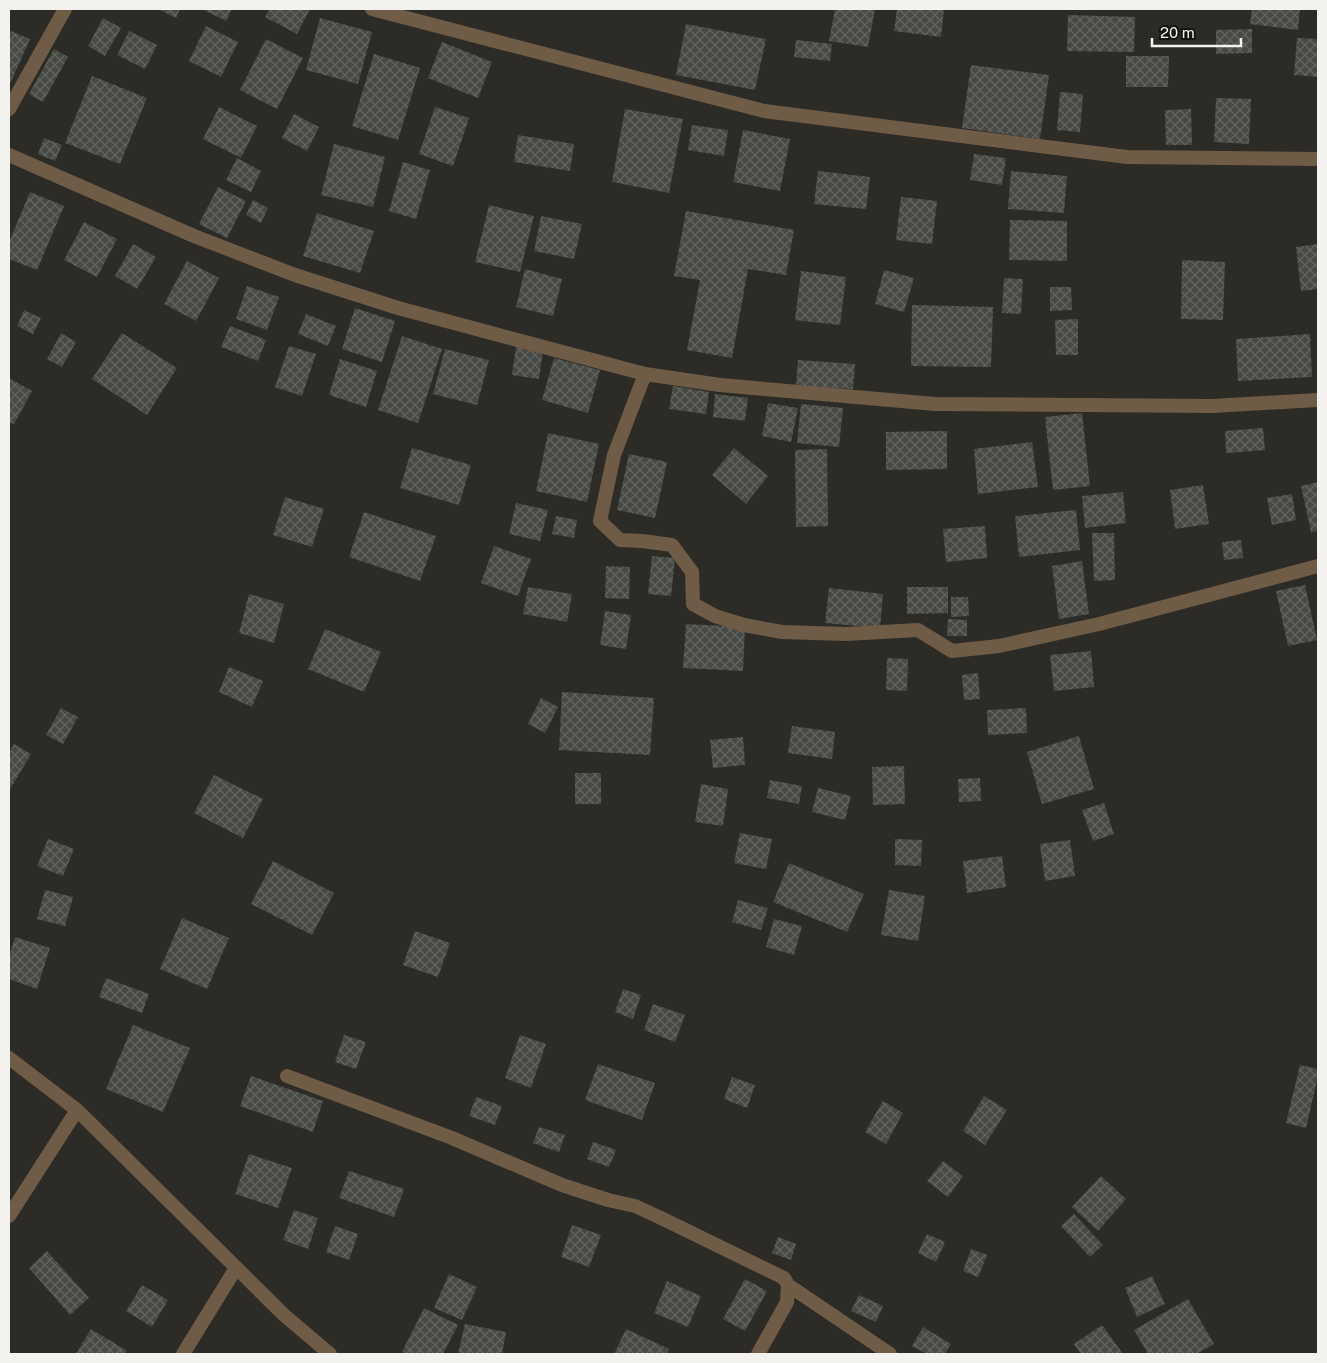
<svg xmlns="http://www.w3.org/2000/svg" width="1327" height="1363" font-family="'Public Sans',sans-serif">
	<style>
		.building { fill: url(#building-cross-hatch) }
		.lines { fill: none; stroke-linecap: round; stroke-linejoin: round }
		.minor { stroke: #6f5c47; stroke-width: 14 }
	</style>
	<defs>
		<pattern id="building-cross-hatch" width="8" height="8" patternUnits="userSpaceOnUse" patternTransform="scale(1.25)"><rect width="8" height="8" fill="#474944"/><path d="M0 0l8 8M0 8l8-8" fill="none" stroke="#62645f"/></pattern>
	</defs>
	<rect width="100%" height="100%" fill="#2c2b26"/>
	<path class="building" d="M158 9H180L176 18Z
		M202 9H232L226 21Z
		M270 9H310L297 34 265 17Z
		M835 9H875L868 47 829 41Z
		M897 9H944L941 37 894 31Z
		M1252 9H1300L1298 30 1250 24Z
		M1068 15 1135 17 1134 52 1067 51Z
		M103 18 121 28 105 56 88 46Z
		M320 18 372 32 358 84 306 70Z
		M686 24 766 39 755 90 676 75Z
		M206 26 238 42 221 77 189 61Z
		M1252 29V53L1216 54V30Z
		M11 31 30 39 9 86V35Z
		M129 31 157 45 145 69 117 55Z
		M1297 38 1318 39V77L1294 75Z
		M266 39 303 58 277 109 240 90Z
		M796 40 832 44 830 61 794 57Z
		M442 42 492 62 478 98 428 78Z
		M54 49 68 57 43 102 29 94Z
		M374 54 420 68 398 140 352 126Z
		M1126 56H1169L1168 87H1126Z
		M971 65 1049 75 1040 139 962 128Z
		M92 76 147 98 120 164 65 143Z
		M1060 92 1083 94 1080 132 1057 130Z
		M1216 98 1251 99 1249 144 1214 142Z
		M219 107 257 126 241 158 203 139Z
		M435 107 469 118 453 166 419 154Z
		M625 109 683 119 669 193 612 182Z
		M1191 109 1192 145H1166L1165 110Z
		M294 114 319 127 307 151 282 138Z
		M692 125 728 130 724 156 688 150Z
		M743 130 790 139 780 191 733 182Z
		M518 135 574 144 570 171 514 162Z
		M44 138 62 145 55 161 38 154Z
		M334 144 385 157 373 207 321 195Z
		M974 154 1006 158 1002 185 970 180Z
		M237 158 261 171 251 192 226 180Z
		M403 162 430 170 416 219 389 211Z
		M818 171 870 177 866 209 814 204Z
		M1011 171 1067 176 1064 213 1008 209Z
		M218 187 246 201 227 238 199 224Z
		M30 192 64 206 37 270 9 259V242Z
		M901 197 937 201 932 244 896 240Z
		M253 200 268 208 261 223 246 215Z
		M489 205 534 216 520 272 475 262Z
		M686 211 794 230 786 275 748 269 732 358 687 350 700 280 674 276Z
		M317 213 374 231 360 273 303 256Z
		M541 216 582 224 574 259 534 251Z
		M1010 220 1067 221V261L1009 260Z
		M84 222 117 239 97 277 64 260Z
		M133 244 156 257 137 289 115 276Z
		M1318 244V289L1301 291 1296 247Z
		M1182 260 1225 262 1223 320 1181 319Z
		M187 261 219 278 196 321 164 304Z
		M525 269 562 279 553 316 516 307Z
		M884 270 914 278 904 312 875 304Z
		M801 271 846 277 840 325 795 320Z
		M1004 278 1023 279 1021 314 1002 313Z
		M247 286 279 297 267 330 236 319Z
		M1050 287H1071L1072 310 1050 311Z
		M912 305 993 307 991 367 911 366Z
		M355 308 395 321 382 362 342 349Z
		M24 310 41 318 33 334 17 326Z
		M306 314 336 326 328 346 298 334Z
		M1078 319V355H1056L1055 320Z
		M230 326 266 340 258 361 221 347Z
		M61 333 76 342 62 367 47 359Z
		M122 333 177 368 147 415 92 379Z
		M1310 334 1312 377 1238 381 1236 339Z
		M402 336 442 349 418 423 378 410Z
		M289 346 316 354 302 396 275 387Z
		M516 347 543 350 539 379 512 375Z
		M445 349 489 360 477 405 433 394Z
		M554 358 600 370 588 413 542 400Z
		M340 359 377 371 366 407 329 395Z
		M798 360 855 364 853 389 796 386Z
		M9 378 32 391 14 424 9 422Z
		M673 386 709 392 706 414 669 409Z
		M715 394 748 398 745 421 713 417Z
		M768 403 798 408 791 442 762 436Z
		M801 404 843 408 839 447 797 443Z
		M1082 413 1090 486 1053 490 1045 417Z
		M1263 428 1265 450 1226 453 1225 431Z
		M947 431V469L886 470V432Z
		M548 433 599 444 587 502 536 491Z
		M1032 442 1038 487 978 494 974 449Z
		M412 448 471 465 459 505 400 488Z
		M734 448 768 476 746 504 712 475Z
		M827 449 828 526 796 527 795 450Z
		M629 454 667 462 655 518 617 510Z
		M1318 482V531L1311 532 1301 486Z
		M1203 485 1209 524 1175 529 1170 490Z
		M1123 492 1126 523 1085 528 1082 496Z
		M1292 494 1296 520 1272 525 1267 498Z
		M285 497 324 509 312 547 273 535Z
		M516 503 548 510 540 541 509 534Z
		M1076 510 1080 550 1019 557 1015 516Z
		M364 512 436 536 420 581 349 557Z
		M556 516 577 520 574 538 552 534Z
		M985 526 987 558 946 562 943 529Z
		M1092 533H1114L1115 580 1094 581Z
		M1241 540 1243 558 1224 560 1222 542Z
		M494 546 531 559 518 596 481 583Z
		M652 556 675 558 671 596 648 594Z
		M1082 561 1089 614 1059 619 1052 566Z
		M606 566 630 567 629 599 605 598Z
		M1305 585 1317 640 1288 646 1276 591Z
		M528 587 572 594 567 622 523 614Z
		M907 587H948V613L907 614Z
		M829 588 883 594 880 628 825 623Z
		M249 594 284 604 274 643 239 633Z
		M951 597H968L969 616 951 617Z
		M605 611 631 615 626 649 600 645Z
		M948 619 967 620V636H947Z
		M686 624 745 627 743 671 683 668Z
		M325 629 381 652 364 692 308 669Z
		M1091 651 1094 687 1054 691 1050 655Z
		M887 658 908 659 907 691 886 690Z
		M229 667 263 681 252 707 219 692Z
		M978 673 980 699 964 700 962 675Z
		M562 692 654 698 650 755 559 750Z
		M541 698 558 707 545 733 528 724Z
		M61 708 78 717 63 744 46 735Z
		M1026 708 1027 733 988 735 987 710Z
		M792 726 835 732 832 759 788 753Z
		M1079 736 1094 789 1042 804 1027 752Z
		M743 737 745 765 713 768 710 740Z
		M14 744 31 754 9 791V753Z
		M904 766 905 804 873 805 872 767Z
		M575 773H601V804H575Z
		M214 775 263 799 243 838 194 813Z
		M980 778 981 801 959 802 958 779Z
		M770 780 802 786 799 804 767 798Z
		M701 784 728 789 723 826 695 822Z
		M818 788 851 796 845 820 812 812Z
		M1104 803 1114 834 1093 841 1082 810Z
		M740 833 772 839 766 869 734 863Z
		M48 839 74 849 63 876 37 866Z
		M895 839 922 840 921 866 895 865Z
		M1070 840 1075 876 1045 881 1040 844Z
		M1002 856 1006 887 967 893 963 861Z
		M273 861 334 893 312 935 251 904Z
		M789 863 864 894 847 932 773 902Z
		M45 890 73 897 65 926 37 919Z
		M889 890 925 896 918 941 881 935Z
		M738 900 768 908 761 930 732 922Z
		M182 918 229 938 207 989 160 969Z
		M774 919 802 926 794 955 766 947Z
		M415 931 450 943 438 977 403 965Z
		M15 937 50 948 37 989 9 979V957Z
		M106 978 149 994 142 1013 99 997Z
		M623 989 641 995 633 1019 615 1012Z
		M653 1004 685 1015 675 1042 644 1030Z
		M133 1025 190 1048 163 1112 106 1089Z
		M344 1035 366 1042 356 1069 335 1062Z
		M520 1035 546 1044 531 1088 505 1078Z
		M598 1064 655 1083 642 1120 585 1100Z
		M1300 1065 1318 1069V1076L1306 1128 1286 1123Z
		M251 1076 323 1101 313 1132 240 1106Z
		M732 1077 755 1085 747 1108 724 1099Z
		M984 1096 1007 1110 985 1145 963 1131Z
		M476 1097 502 1106 495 1125 469 1116Z
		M883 1101 903 1113 886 1144 865 1132Z
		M539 1127 565 1135 559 1152 533 1143Z
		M593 1142 616 1150 609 1167 587 1159Z
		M249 1154 292 1168 278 1208 235 1194Z
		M943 1161 963 1176 948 1197 927 1181Z
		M349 1171 404 1189 394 1217 339 1198Z
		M1101 1176 1126 1199 1098 1231 1072 1207Z
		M294 1210 318 1218 308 1249 283 1240Z
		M1074 1214 1103 1245 1090 1257 1061 1226Z
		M572 1225 601 1235 589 1267 561 1257Z
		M335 1226 358 1234 349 1260 326 1252Z
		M927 1234 945 1242 936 1262 918 1253Z
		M778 1237 796 1244 791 1260 772 1253Z
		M971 1249 987 1255 978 1277 963 1271Z
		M47 1251 89 1298 70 1315 29 1268Z
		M449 1274 477 1287 462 1320 434 1308Z
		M1152 1276 1165 1304 1137 1317 1125 1288Z
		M745 1279 767 1291 745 1331 723 1319Z
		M667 1281 701 1296 688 1327 654 1313Z
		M142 1285 168 1300 152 1327 126 1311Z
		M859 1295 883 1306 876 1322 851 1311Z
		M1188 1299 1214 1344 1196 1354H1148L1134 1330Z
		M424 1308 458 1325 443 1354H406L402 1352Z
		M465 1324 506 1332 502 1354H458Z
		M1102 1325 1123 1354H1081L1074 1344Z
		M923 1327 951 1344 945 1354H927L912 1346Z
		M91 1329 127 1351 125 1354H76Z
		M626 1329 669 1349 667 1354H614Z"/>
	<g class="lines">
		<path class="minor" d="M372 9 764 111 1127 157 1318 159
			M9 109 65 9
			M9 155 194 236 295 275 398 308 645 374 720 385 935 404 1212 406 1318 400
			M645 374 614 455 600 521 620 540 642 541 672 545 692 572 693 604 715 616 744 625 782 632 846 634 918 630 952 651 999 646 1099 624 1318 566
			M9 1058 77 1110 284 1315 330 1354
			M287 1076 452 1138 562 1185 608 1200 635 1206 659 1217 784 1278 788 1285 787 1302 758 1354
			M9 1216 77 1110
			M788 1285 890 1354
			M183 1354 236 1268"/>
	</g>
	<rect width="1327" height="1363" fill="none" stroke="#f3f2ef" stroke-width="20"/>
	<path d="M1152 38v8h89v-8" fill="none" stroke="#f3f2ef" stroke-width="2.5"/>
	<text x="1160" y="38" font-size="15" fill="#f3f2ef" stroke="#141311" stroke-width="4" paint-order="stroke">20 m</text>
</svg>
